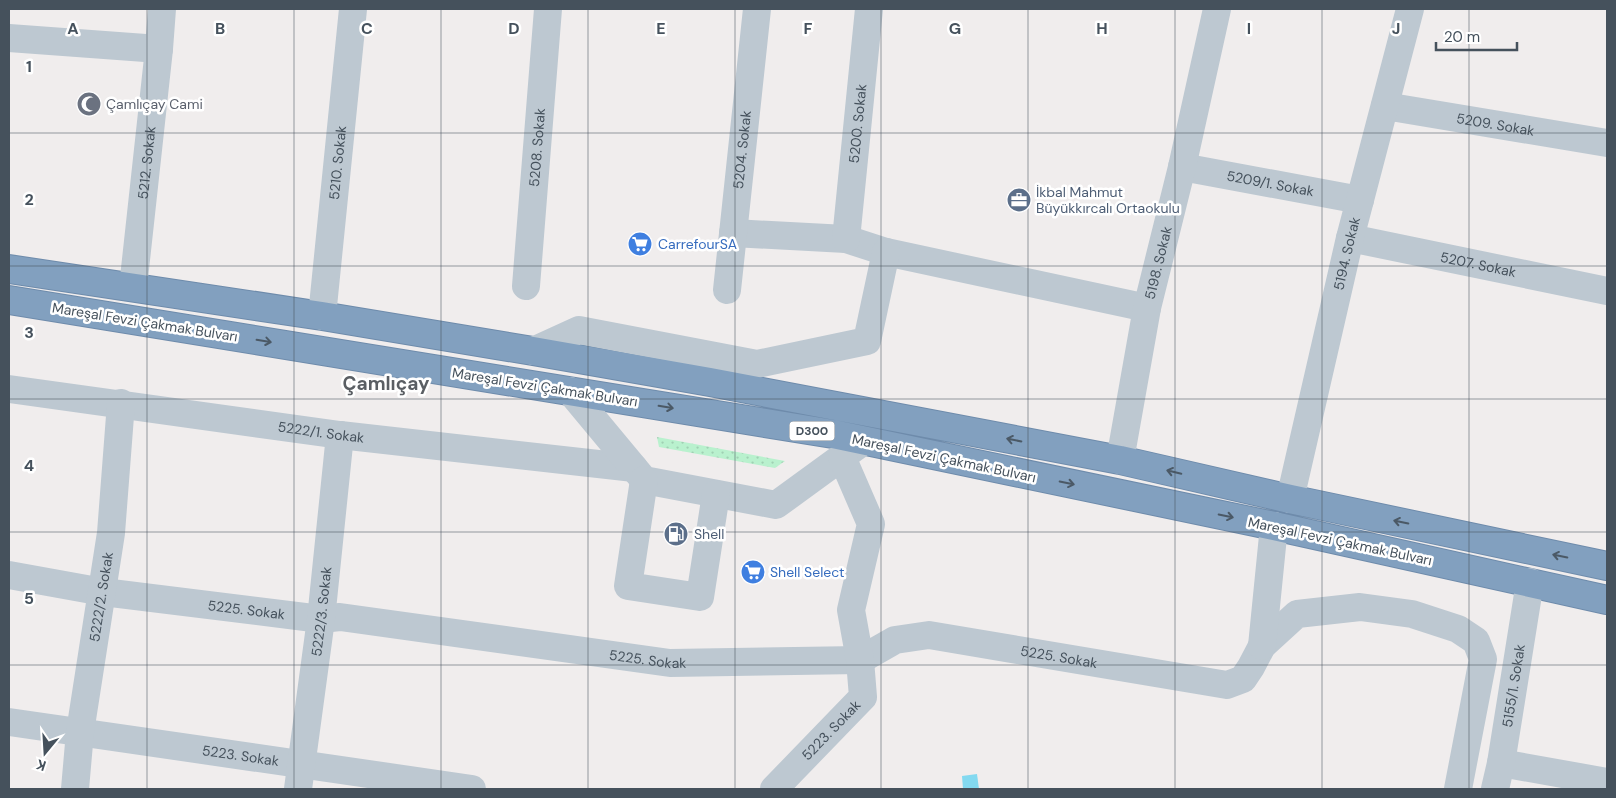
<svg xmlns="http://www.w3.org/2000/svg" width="1616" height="798" font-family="'DM Sans',sans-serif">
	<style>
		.grass { fill: url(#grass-dots) }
		.water { fill: #83d9f0 }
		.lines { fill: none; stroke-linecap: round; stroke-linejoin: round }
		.highway-casing { stroke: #6e8bab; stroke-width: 30 }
		.minor { stroke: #bdc8d1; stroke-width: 28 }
		.highway { stroke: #82a0bf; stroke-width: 28 }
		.oneway { stroke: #4b5966 }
		.grid { fill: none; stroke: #45515c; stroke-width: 1; stroke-opacity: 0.55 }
		.labels { text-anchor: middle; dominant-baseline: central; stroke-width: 5; stroke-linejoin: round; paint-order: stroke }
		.shield { fill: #fff; stroke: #7d858d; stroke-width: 1 }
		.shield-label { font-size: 12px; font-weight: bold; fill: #45515c }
		.worship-label { font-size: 14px; fill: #5b616d; stroke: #fff; text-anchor: start }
		.street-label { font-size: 14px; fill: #45515c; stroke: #fff }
		.service-label { font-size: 14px; fill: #4e5e75; stroke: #fff; text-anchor: start }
		.shop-label { font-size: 14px; fill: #366cbe; stroke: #fff; text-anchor: start }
		.district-label { font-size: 19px; font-weight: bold; fill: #5a5e63; stroke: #fff }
		.grid-label { font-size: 16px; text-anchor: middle; font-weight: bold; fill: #45515c; stroke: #fff; stroke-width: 5; stroke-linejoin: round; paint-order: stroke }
	</style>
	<defs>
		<pattern id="grass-dots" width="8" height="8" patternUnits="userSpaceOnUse" patternTransform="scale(1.25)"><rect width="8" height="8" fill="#b9f1ce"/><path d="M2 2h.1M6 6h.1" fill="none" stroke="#a0d0b3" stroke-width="1.8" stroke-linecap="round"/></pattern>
	</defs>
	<rect width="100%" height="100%" fill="#f0eded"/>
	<path class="grass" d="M657 437 785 461 775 468 659 447Z"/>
	<path class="water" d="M977 774 979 789H963L962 776Z"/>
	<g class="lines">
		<defs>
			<path id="highway" d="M9 269 322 316 533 351 710 382 1120 460 1290 499 1607 566
				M9 300 833 434 1274 526 1607 600"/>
		</defs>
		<use href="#highway" class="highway-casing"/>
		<g class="minor">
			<path d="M9 38 159 49"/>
			<path id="s1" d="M1385 106 1607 143"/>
			<path id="s2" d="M1182 167 1360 200"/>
			<path d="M733 233 846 239 886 252 1147 308"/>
			<path id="s3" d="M1350 238 1607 291"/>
			<path id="s4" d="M846 239 869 9"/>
			<path id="s5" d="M526 286 548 9"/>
			<path id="s6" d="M133 287 159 49 162 9"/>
			<path id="s7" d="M727 290 757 9"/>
			<path id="s8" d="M322 316 353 9"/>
			<path d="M533 351 579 330 757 364 867 341 886 252"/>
			<path id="s9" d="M9 389 340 435 634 468"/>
			<path d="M570 391 644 480 776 505 857 446"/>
			<path id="s10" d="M1120 460 1147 308 1182 167 1217 9"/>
			<path d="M644 480 628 586 700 597 716 494"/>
			<path id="s11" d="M1290 499 1350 238 1410 9"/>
			<path id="s12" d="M9 575 103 592 321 619 340 617 670 663 860 660 895 640 929 635 1227 685 1243 679 1251 667 1262 646 1297 614 1360 607 1412 614 1458 629 1476 641 1483 659 1458 789"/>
			<path d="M1262 646 1274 526"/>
			<path id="s13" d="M9 722 472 789"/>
			<path d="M1501 763 1607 782"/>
			<path id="s14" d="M75 789 80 732 111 533 121 403"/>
			<path id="s15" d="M298 789 321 619 340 435"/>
			<path id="s16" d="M774 789 863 697 860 660 851 610 871 524 842 457"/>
			<path id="s17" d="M1495 789 1501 763 1530 582"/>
		</g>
		<use href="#highway" class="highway"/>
	</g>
	<defs><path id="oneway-shaft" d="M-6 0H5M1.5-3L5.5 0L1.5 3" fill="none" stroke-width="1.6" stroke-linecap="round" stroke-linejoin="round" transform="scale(1.25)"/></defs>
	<g class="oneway">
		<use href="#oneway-shaft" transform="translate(264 341) rotate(9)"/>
		<use href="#oneway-shaft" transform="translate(666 407) rotate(9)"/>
		<use href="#oneway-shaft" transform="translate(1014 440) rotate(-169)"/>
		<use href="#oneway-shaft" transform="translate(1174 472) rotate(-167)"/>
		<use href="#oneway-shaft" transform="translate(1067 483) rotate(12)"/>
		<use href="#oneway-shaft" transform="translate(1226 516) rotate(12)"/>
		<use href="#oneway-shaft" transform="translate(1401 522) rotate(-168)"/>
		<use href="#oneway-shaft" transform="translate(1560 556) rotate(-168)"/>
	</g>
	<path class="grid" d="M147 9V789M294 9V789M441 9V789M588 9V789M735 9V789M881 9V789M1028 9V789M1175 9V789M1322 9V789M1469 9V789M9 133H1607M9 266H1607M9 399H1607M9 532H1607M9 665H1607"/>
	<defs>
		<symbol id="mosque-disc" viewBox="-11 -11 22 22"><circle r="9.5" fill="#6b7280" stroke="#fff"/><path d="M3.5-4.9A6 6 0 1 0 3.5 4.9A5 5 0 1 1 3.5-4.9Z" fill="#fff"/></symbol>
		<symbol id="office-disc" viewBox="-11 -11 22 22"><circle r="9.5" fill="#5c6f8a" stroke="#fff"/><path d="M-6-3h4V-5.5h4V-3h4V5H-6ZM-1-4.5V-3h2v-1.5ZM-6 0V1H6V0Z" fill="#fff"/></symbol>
		<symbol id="supermarket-disc" viewBox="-11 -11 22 22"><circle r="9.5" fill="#3f7fe0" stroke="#fff"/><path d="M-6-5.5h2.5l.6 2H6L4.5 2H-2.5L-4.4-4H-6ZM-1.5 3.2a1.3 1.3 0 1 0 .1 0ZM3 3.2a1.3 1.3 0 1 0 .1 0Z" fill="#fff"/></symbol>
		<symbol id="fuel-disc" viewBox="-11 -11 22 22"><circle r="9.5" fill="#5c6f8a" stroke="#fff"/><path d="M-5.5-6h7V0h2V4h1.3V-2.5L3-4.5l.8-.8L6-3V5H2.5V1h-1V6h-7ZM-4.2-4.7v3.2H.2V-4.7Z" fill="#fff"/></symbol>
	</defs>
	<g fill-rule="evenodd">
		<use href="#mosque-disc" x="75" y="90" width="28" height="28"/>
		<use href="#office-disc" x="1005" y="186" width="28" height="28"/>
		<use href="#supermarket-disc" x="626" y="230" width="28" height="28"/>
		<use href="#fuel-disc" x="662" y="520" width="28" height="28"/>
		<use href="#supermarket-disc" x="739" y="558" width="28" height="28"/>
	</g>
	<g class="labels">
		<rect class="shield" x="789.5" y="421.5" width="45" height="19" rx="4"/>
		<g class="shield-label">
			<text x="812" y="431">D300</text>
		</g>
		<g class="worship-label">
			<text x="106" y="104">Çamlıçay Cami</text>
		</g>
		<g class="street-label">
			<text stroke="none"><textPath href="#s4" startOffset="116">5200. Sokak</textPath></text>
			<text stroke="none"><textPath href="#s1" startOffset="112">5209. Sokak</textPath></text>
			<text stroke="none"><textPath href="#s5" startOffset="139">5208. Sokak</textPath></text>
			<text stroke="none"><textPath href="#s7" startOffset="141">5204. Sokak</textPath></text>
			<text stroke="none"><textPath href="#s6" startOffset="125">5212. Sokak</textPath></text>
			<text stroke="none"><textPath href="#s8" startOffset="154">5210. Sokak</textPath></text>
			<text stroke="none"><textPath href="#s2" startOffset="90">5209/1. Sokak</textPath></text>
			<text stroke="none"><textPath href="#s11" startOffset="252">5194. Sokak</textPath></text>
			<text stroke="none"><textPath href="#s10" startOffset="201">5198. Sokak</textPath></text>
			<text stroke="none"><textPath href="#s3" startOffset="131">5207. Sokak</textPath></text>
			<text transform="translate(145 322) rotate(9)">Mareşal Fevzi Çakmak Bulvarı</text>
			<text transform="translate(545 387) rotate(9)">Mareşal Fevzi Çakmak Bulvarı</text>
			<text stroke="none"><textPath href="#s9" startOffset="315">5222/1. Sokak</textPath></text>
			<text transform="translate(944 458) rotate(12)">Mareşal Fevzi Çakmak Bulvarı</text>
			<text transform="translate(1340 541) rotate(12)">Mareşal Fevzi Çakmak Bulvarı</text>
			<text stroke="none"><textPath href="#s14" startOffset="194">5222/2. Sokak</textPath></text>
			<text stroke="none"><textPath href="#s12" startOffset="240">5225. Sokak</textPath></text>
			<text stroke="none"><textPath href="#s15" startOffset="179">5222/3. Sokak</textPath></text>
			<text stroke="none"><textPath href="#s12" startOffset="1064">5225. Sokak</textPath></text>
			<text stroke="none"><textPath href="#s12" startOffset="645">5225. Sokak</textPath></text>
			<text stroke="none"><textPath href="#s17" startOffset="105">5155/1. Sokak</textPath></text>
			<text stroke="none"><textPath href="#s16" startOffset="82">5223. Sokak</textPath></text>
			<text stroke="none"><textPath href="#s13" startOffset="234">5223. Sokak</textPath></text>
		</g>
		<g class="service-label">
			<text x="1036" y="192">İkbal Mahmut<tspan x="1036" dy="16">Büyükkırcalı Ortaokulu</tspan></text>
			<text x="694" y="534">Shell</text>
		</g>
		<g class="shop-label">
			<text x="658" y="244">CarrefourSA</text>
			<text x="770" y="572">Shell Select</text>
		</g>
		<g class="district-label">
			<text x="386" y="383">Çamlıçay</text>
		</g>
	</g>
	<g class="grid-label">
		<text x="73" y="34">A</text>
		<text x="220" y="34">B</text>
		<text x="367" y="34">C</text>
		<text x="514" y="34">D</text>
		<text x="661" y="34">E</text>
		<text x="808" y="34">F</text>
		<text x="955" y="34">G</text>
		<text x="1102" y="34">H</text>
		<text x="1249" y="34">I</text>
		<text x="1396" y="34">J</text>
		<text x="29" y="72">1</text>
		<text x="29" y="205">2</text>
		<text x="29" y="338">3</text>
		<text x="29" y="471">4</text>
		<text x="29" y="604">5</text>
	</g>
	<rect width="1616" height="798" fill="none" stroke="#45515c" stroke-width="20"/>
	<g transform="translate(45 753) rotate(198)" stroke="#ffffff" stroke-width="4" paint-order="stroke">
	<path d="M0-4L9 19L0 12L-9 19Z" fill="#45515c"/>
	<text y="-8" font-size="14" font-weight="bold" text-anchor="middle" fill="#45515c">K</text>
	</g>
	<path d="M1436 42v8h81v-8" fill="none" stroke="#45515c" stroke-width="2.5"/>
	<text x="1444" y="42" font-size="15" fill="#45515c" stroke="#ffffff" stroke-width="4" paint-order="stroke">20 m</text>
</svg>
